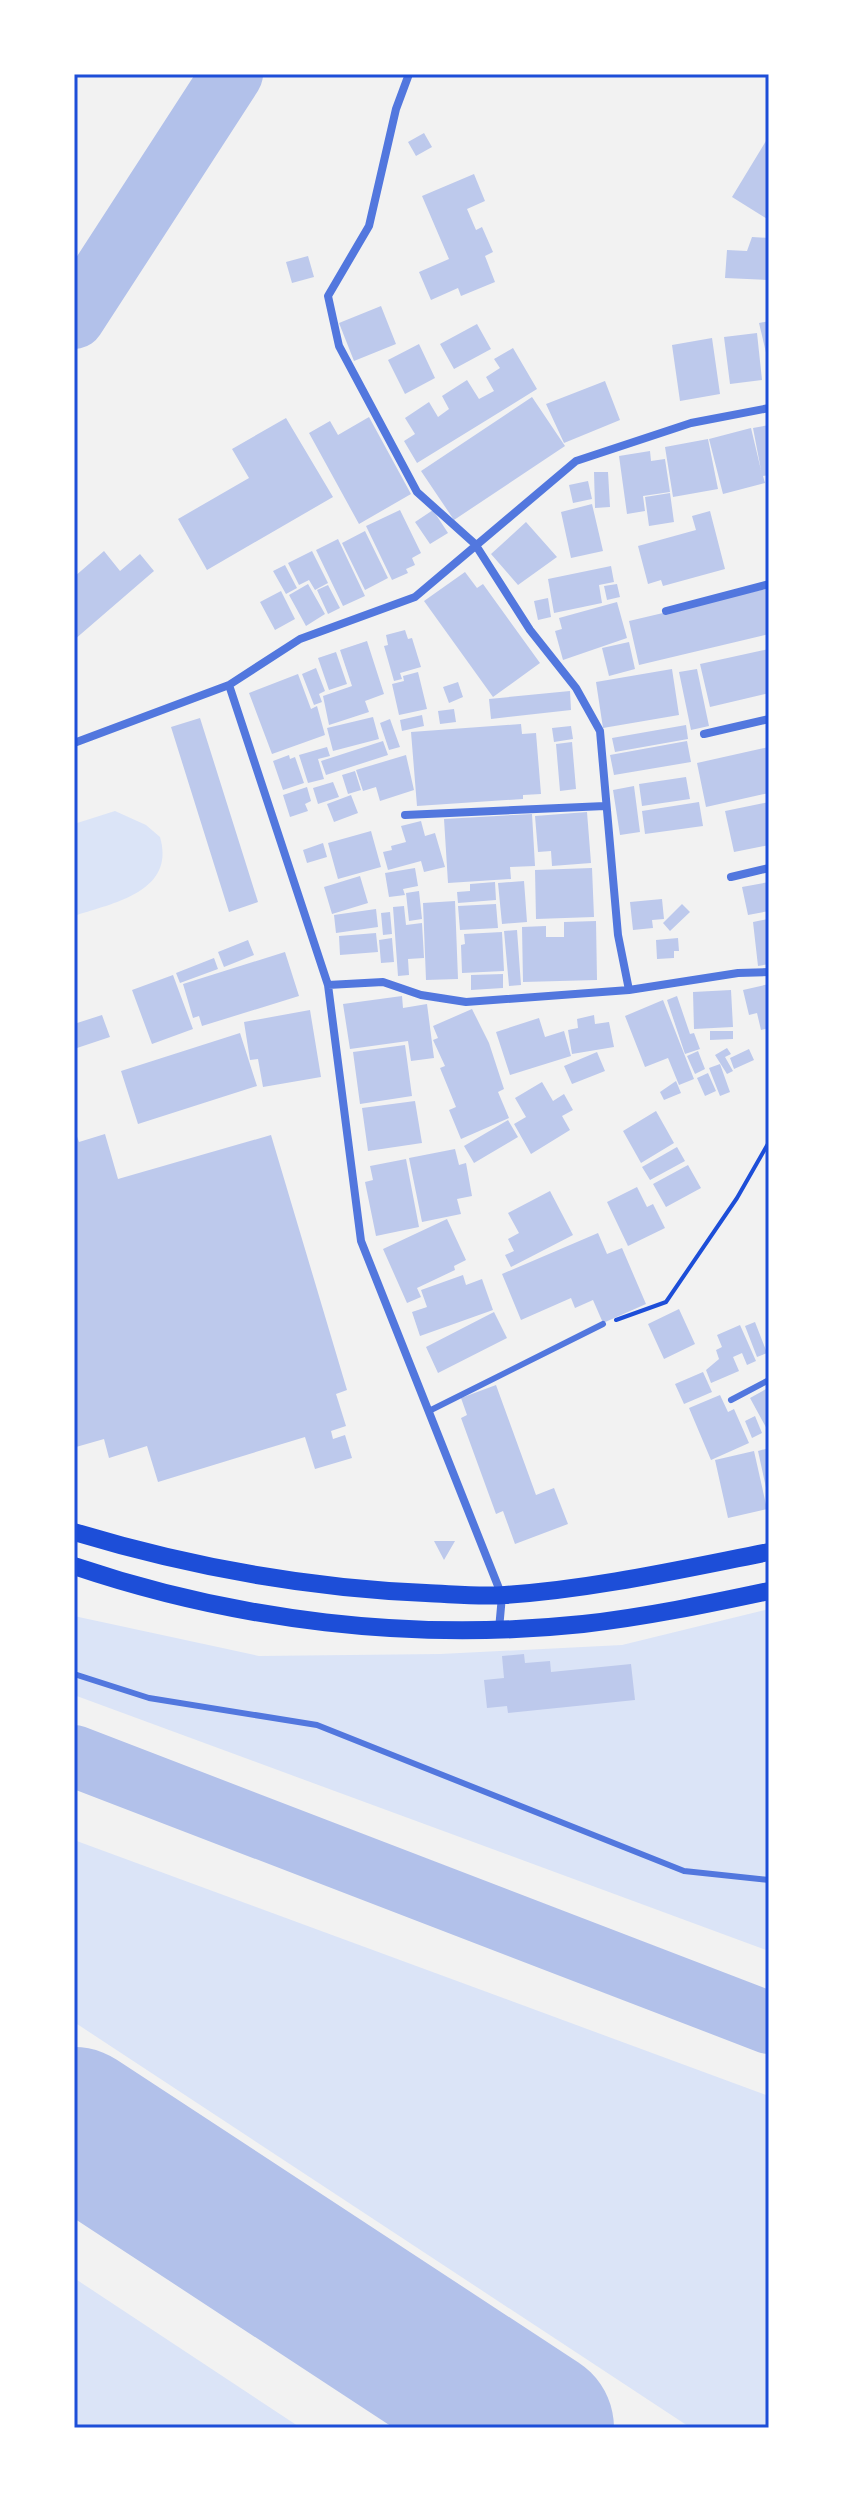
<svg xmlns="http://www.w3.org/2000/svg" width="843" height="2502" font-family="Roboto,sans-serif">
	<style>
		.green { fill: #dbe4f7 }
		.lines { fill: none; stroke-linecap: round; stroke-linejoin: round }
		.taxiway { stroke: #b2c1ea; stroke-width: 62 }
		.runway { stroke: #b2c1ea; stroke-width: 156 }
		.building { fill: #bdc9ec }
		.path { stroke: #1d4ed8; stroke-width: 4 }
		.service { stroke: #5277de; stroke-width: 6 }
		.minor { stroke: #5277de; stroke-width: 8 }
		.primary { stroke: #1d4ed8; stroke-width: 18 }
		.neatline { fill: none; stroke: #1d4ed8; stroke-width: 3 }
	</style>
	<rect width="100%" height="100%" fill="#f2f2f2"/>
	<path class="green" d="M115 811 146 825 160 837C176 892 113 903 74 916V824Z
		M769 1609V1951L74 1695V1616L259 1656 440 1654 622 1645Z
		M74 1840 769 2096V2428H691L74 2022Z
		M74 2278 301 2428H74Z"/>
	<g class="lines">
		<path class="taxiway" d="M74 318 232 74
			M74 1756 769 2023"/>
		<path class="runway" d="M74 2125 536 2428"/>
	</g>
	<path class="building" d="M424 133 432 147 416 156 408 142Z
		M769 136V220L732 197Z
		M474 174 485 201 467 209 476 230 482 227 493 252 485 256 495 282 461 296 458 288 431 300 419 272 449 259 422 196Z
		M752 237 769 238V280L725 278 727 250 747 251Z
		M308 256 314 277 292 283 286 262Z
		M381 306 396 344 354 361 339 323Z
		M769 321V361H768L759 323Z
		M477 324 491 349 454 369 440 344Z
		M757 333 762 380 730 384 724 337Z
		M712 338 720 394 680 401 672 345Z
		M419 344 435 378 405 394 388 360Z
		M513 348 537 389 417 463 404 441 415 434 405 418 429 402 438 417 449 409 442 396 467 380 479 399 494 391 486 377 500 368 494 359Z
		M605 381 620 420 564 443 546 404Z
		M532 397 565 446 454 520 421 471Z
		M369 417 411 494 359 524 309 433 330 421 338 435Z
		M286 418 333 497 207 570 178 519 249 478 232 449Z
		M769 425V475L763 476 765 483 723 494 709 439 751 428 761 470 753 428Z
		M708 439 718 489 673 497 665 447Z
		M650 451 651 461 665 459 670 492 643 496 645 511 627 514 619 456Z
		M594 472H608L610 507 595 508Z
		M588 481 592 499 573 503 569 485Z
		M670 493 674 522 649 526 645 497Z
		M592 504 603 551 571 558 561 512Z
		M400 510 421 553 412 558 415 565 406 569 408 573 392 580 366 526Z
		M433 510 448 533 430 544 415 522Z
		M710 511 725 569 663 586 661 580 648 584 638 546 696 530 692 516Z
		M526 522 557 557 518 585 491 554Z
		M365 531 388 578 365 590 342 543Z
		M338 539 365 596 343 606 316 550Z
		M104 551 120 571 140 554 154 571 74 640V577Z
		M312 551 328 583 315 590 309 580 299 585 288 563Z
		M285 565 297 588 286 594 273 571Z
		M611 566 614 582 599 585 602 603 554 613 548 579Z
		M465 572 477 588 483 584 540 663 493 697 424 601Z
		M308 584 325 614 306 626 289 595Z
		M617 584 620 597 607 600 604 586Z
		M328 585 340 608 328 614 317 590Z
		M769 588V634L639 665 629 621Z
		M281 591 295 619 275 630 260 602Z
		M548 598 551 617 538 620 534 601Z
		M617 602 627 638 563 660 555 631 562 629 559 618Z
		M405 630 408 639 412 638 421 667 400 673 402 679 394 681 384 646 388 645 386 635Z
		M367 641 384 694 365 701 369 712 329 725 323 696 352 686 340 650Z
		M629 642 635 669 609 676 602 648Z
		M769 649V693L710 707 700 664Z
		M336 652 347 684 329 690 318 658Z
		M316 668 325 691 319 694 322 702 314 705 302 674Z
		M672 669 679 715 603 728 596 682Z
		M697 669 709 726 691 730 679 672Z
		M418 672 427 709 399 715 392 684 404 681 403 676Z
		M298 674 311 709 317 706 325 735 272 754 249 693Z
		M458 682 463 697 449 703 443 687Z
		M570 691 571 710 491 719 489 699Z
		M454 709 456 722 440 724 438 711Z
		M422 715 424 726 402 731 400 720Z
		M373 717 379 739 333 751 327 728Z
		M200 718 258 902 229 912 171 727Z
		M390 719 400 747 389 750 380 723Z
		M521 724 522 734 536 733 541 794 523 795V799L417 806 411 732Z
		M686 725 688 739 615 752 612 738Z
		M571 726 573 739 554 742 552 728Z
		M383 741 388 755 326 775 321 761Z
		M687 741 691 762 614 775 610 755Z
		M572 742 576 789 560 791 556 744Z
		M327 747 330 756 318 759 324 779 308 783 299 755Z
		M769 747V793L706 807 697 763Z
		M289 755 290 759 295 757 304 783 283 790 273 761Z
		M406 755 414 790 380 801 376 787 363 791 356 770Z
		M355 771 361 790 348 794 342 775Z
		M686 777 690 799 642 806 639 784Z
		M333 782 339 797 318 804 313 788Z
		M634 786 640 832 620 835 613 790Z
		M307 787 311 801 305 804 308 811 290 817 283 795Z
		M351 795 358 813 334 822 327 804Z
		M699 802 703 826 645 834 642 811Z
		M769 802V845L734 852 725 811Z
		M587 812 591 863 552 866 551 851 538 852 535 816Z
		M532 814 535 866 510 867 511 879 448 883 444 819Z
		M421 821 425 836 435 833 445 867 424 872 421 861 388 870 383 852 392 850 391 846 406 842 401 826Z
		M371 831 381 867 338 879 328 843Z
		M323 843 327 857 307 863 303 850Z
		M415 868 418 886 403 889 405 895 389 897 385 873Z
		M592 868 594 917 536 919 535 870Z
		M360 876 368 903 332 914 324 887Z
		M524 881 527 922 502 924 498 883Z
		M495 882 496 900 458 903 457 892 470 891V884Z
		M769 882V911L748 915 742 887Z
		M419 891 422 919 409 921 406 893Z
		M662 899 664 919 652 920 653 928 633 930 630 902Z
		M455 901 458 979 426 980 423 903Z
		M496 904 498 928 460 930 458 906Z
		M682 904 690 912 670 931 663 923Z
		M404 906 406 925 422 923 424 958 408 959 409 975 398 976 393 907Z
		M376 909 378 927 336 933 334 915Z
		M390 912 392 934 383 935 381 913Z
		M768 919 769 964 758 966 753 922Z
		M596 921 597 980 523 982 522 927 546 926V937H564V922Z
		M517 930 521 985 509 986 504 931Z
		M502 932 504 971 462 973 461 945 465 944 464 934Z
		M376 933 378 952 340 955 339 936Z
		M392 938 394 962 381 963 379 940Z
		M678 938 679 951H674V958L657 959 656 940Z
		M248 940 254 955 224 967 218 952Z
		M285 952 299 996 202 1026 199 1016 193 1018 183 984Z
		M214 958 218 969 180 983 176 973Z
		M503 974V988L471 990V975Z
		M173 975 193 1029 152 1044 132 990Z
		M769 984V1028L761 1030 757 1013 749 1015 743 990Z
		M731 990 733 1027 694 1029 693 992Z
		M402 996 403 1008 427 1004 434 1058 411 1061 408 1041 350 1049 343 1004Z
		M677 996 690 1034 694 1033 700 1049 685 1054 667 1000Z
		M663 1000 694 1079 679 1085 668 1058 645 1067 625 1016Z
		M472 1009 489 1043 504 1089 498 1092 509 1118 461 1139 449 1110 456 1107 440 1068 445 1066 433 1040 438 1038 433 1026Z
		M310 1010 321 1077 263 1087 258 1059 250 1060 244 1022Z
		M102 1015 110 1037 74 1049V1024Z
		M594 1015 595 1024 609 1022 614 1047 572 1054 568 1030 578 1028 577 1019Z
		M539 1018 545 1037 564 1031 571 1056 510 1075 496 1032Z
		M710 1031H733V1039L710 1040Z
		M240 1033 257 1086 138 1124 121 1071Z
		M405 1045 412 1096 360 1104 353 1052Z
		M727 1048 731 1054 725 1057 733 1071 727 1074 715 1055Z
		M749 1049 754 1060 734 1069 730 1058Z
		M698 1051 705 1069 695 1074 687 1056Z
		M597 1052 605 1071 572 1084 564 1066Z
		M720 1064 730 1092 720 1096 709 1068Z
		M708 1073 716 1091 705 1096 697 1078Z
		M676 1081 681 1093 664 1100 660 1092Z
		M542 1082 553 1101 564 1094 573 1110 562 1116 570 1130 531 1154 514 1124 526 1117 515 1098Z
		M415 1101 422 1143 368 1151 362 1108Z
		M656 1111 674 1143 641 1163 623 1131Z
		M508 1120 518 1137 474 1163 464 1146Z
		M74 1128 79 1142 105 1134 118 1179 271 1135 347 1390 336 1394 346 1426 331 1431 333 1439 345 1435 352 1458 315 1469 305 1437 158 1482 147 1446 109 1458 104 1439 76 1447Z
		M677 1147 685 1161 650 1180 642 1167Z
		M455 1149 459 1165 466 1163 472 1196 457 1199 461 1214 422 1222 409 1158Z
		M406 1159 419 1227 376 1236 365 1182 373 1180 370 1166Z
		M688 1165 701 1188 666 1207 653 1184Z
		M637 1187 647 1207 653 1204 665 1228 628 1246 607 1202Z
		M550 1191 573 1235 511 1267 505 1255 514 1251 508 1239 519 1233 508 1213Z
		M447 1219 466 1260 454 1266 455 1270 417 1288 421 1297 407 1303 383 1249Z
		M598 1233 607 1254 622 1248 646 1304 603 1323 593 1300 575 1308 571 1298 521 1320 502 1274Z
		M463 1275 466 1285 482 1279 493 1310 420 1336 412 1312 427 1307 421 1290Z
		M679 1309 695 1344 664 1359 648 1324Z
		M494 1312 507 1338 438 1373 426 1347Z
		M755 1322 767 1353 757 1357 745 1326Z
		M740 1325 756 1361 747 1365 742 1353 733 1357 739 1371 711 1383 706 1370 719 1359 716 1350 722 1347 717 1335Z
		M703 1372 712 1392 684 1404 675 1384Z
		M496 1385 536 1495 554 1488 568 1524 515 1544 503 1511 496 1514 461 1418 467 1415 461 1398Z
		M766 1389 769 1395V1433L750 1398Z
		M720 1395 728 1412 734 1409 749 1443 711 1460 689 1408Z
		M755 1416 762 1433 752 1438 745 1421Z
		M769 1448V1497H768L758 1451Z
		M754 1451 767 1509 728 1518 715 1460Z
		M434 1541H455L444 1560Z
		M524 1654 525 1663 550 1661 551 1672 631 1664 635 1700 508 1713 507 1706 487 1708 484 1680 504 1678 502 1656Z"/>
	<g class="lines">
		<path class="path" d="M616 1320 666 1302 737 1198 769 1142"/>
		<path class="service" d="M731 1400 769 1380
			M429 1411 603 1324
			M74 1674 149 1698 317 1725 684 1871 769 1880"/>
		<path class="minor" d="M409 74 396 109 369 226 328 296 339 346 417 492 475 544 530 630 576 688 600 731 618 935 629 990
			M666 611 769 584
			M229 685 328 985 361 1241 502 1596 499 1629
			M704 734 769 719
			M74 743 229 685 300 639 415 597 576 461 691 423 769 408
			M405 815 605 806
			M731 877 769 868
			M328 985 383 982 421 995 466 1002 629 990 738 973 769 972"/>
		<path class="primary" d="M74 1532C190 1567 305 1588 426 1593 452 1594 479 1597 505 1595 594 1589 682 1569 769 1552
			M74 1566C237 1621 412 1642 583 1624 645 1617 708 1604 769 1591"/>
	</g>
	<rect width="843" height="2502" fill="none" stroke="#ffffff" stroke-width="152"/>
	<rect x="76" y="76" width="691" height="2350" class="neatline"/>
</svg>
